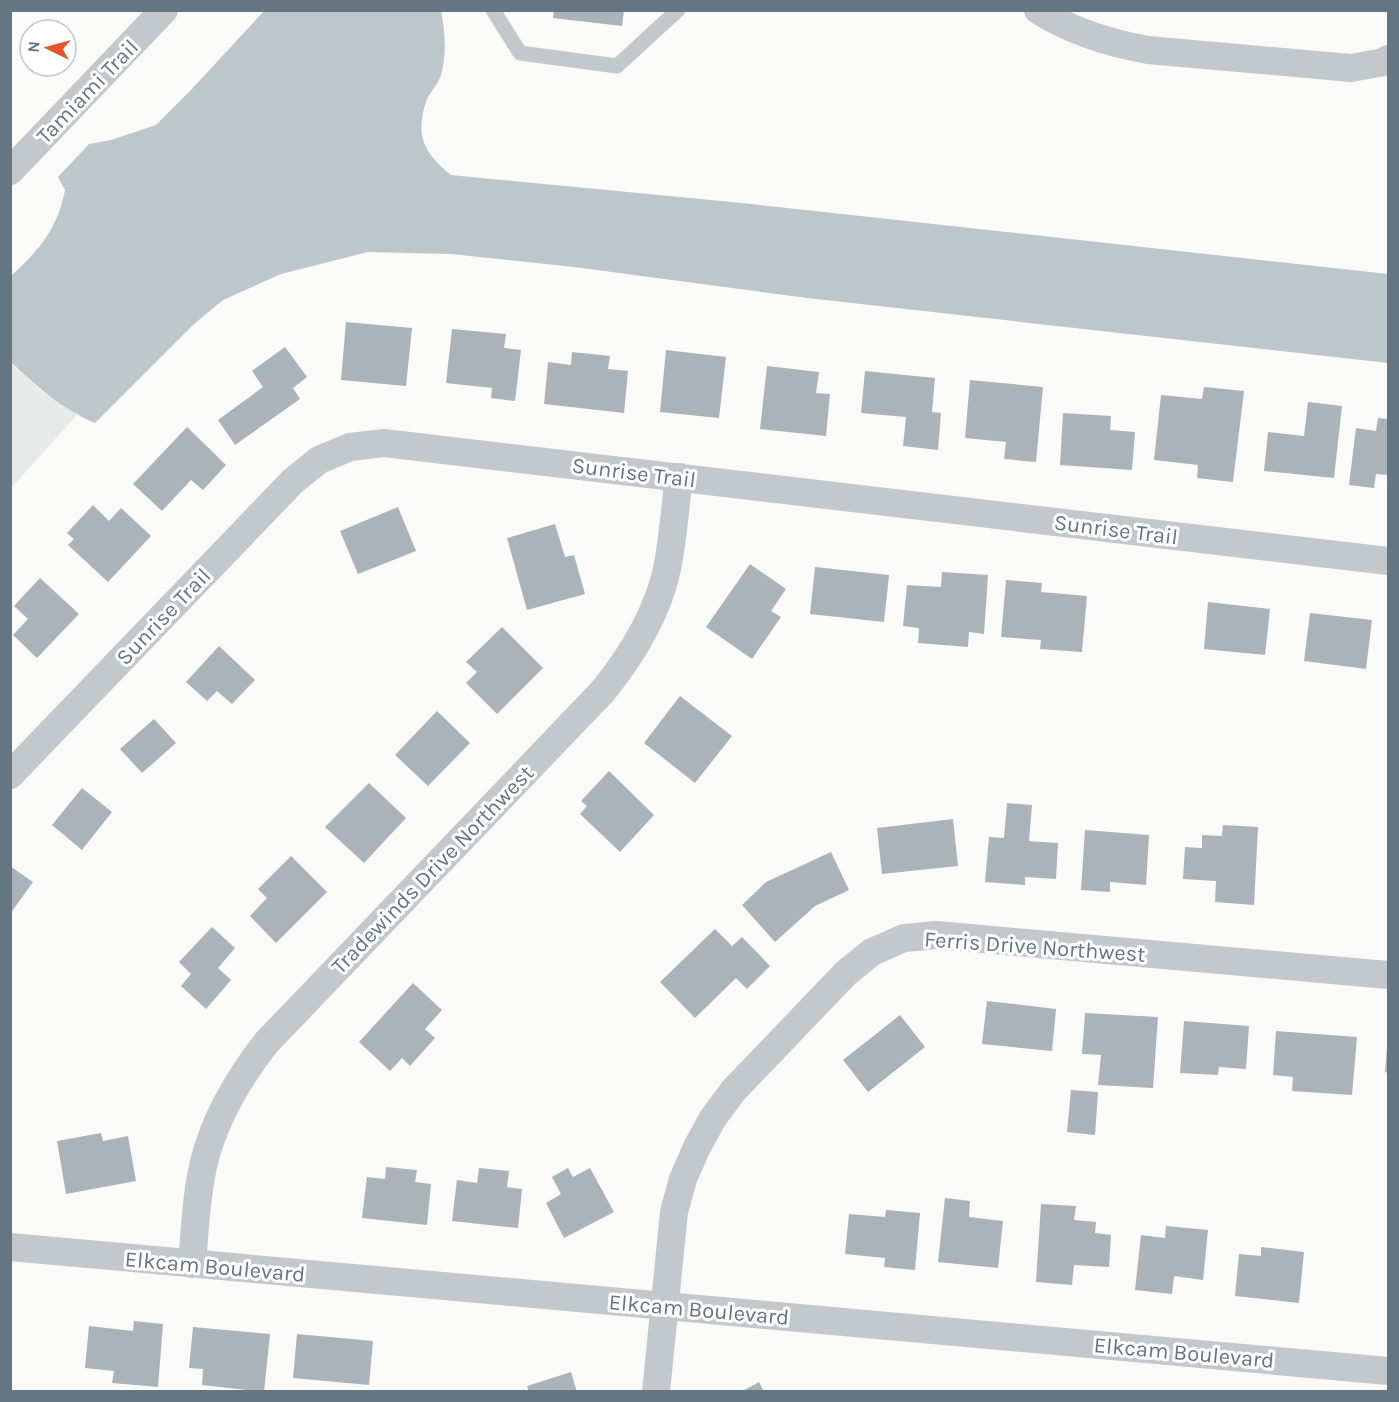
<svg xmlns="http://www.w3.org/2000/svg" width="1399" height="1402" viewBox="0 0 1399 1402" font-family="Karla,sans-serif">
	<rect width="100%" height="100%" fill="#fafaf8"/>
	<path fill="#e8e9e9" d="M10,362l33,30 34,23 -66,73z"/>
	<path fill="#bbc7cb" d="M265,10l176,1c4,19 6,44 0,64 -3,9 -10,16 -14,24 -13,36 -3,54 24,76l291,28 646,71v89l-581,-65 -233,-31 -123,-13 -83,-2 -87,22 -58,26 -29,24 -99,99c-33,-14 -58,-36 -84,-61v-86c29,-27 46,-46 54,-86l-7,-13 31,-33 22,-4 45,-15 33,-33z"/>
	<path fill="#aab3b9" d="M554,10h70l-2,16 -69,-8z
		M346,322l66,6 -6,58 -65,-6z
		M452,329l54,5 -2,14 17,2 -6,51 -24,-3 1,-10 -46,-5z
		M285,347l22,30 -14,11 7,11 -65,46 -17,-25 45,-33 -11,-16z
		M666,350l60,7 -7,61 -59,-6z
		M572,352l38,4 -2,13 20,2 -4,42 -80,-9 4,-42 23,3z
		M767,366l52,6 -3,21 14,1 -4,42 -66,-7z
		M865,371l70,7 -3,34 9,1 -3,37 -35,-4 3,-29 -45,-4z
		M970,380l73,7 -7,75 -32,-3 2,-17 -41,-4z
		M1204,387l40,4 -11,91 -36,-4 1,-13 -44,-5 7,-65 41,4z
		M1308,402l34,4 -8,72 -70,-7 4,-39 36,4z
		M1063,413l48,3 -1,14 25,2 -3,38 -72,-5z
		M1378,418l10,1v56l-12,-1 -2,14 -25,-3 7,-57 20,3z
		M187,427l39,38 -23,25 -12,-10 -29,31 -29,-27z
		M93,505l16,16 12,-13 30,28 -43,46 -40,-37 6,-6 -7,-6z
		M398,507l18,44 -58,23 -18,-43z
		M555,524l10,33 9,-2 11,39 -58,16 -20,-72z
		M750,564l36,25 -15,22 10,6 -29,42 -46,-32z
		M815,567l74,8 -5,47 -74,-8z
		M942,572l46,3 -4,59 -15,-2 -1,15 -50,-4 1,-15 -16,-2 4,-41 34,2z
		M40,578l39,36 -42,44 -24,-23 15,-16 -14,-13z
		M1006,580l36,3 -1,9 46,4 -5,56 -42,-3 1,-9 -40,-3z
		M1208,602l62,7 -5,46 -61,-6z
		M1310,613l62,7 -6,49 -62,-8z
		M502,627l41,41 -46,46 -31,-31 11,-11 -11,-10z
		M219,646l36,34 -23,24 -15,-13 -10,10 -21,-19z
		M680,696l52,40 -37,47 -51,-40z
		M437,711l33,32 -42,43 -33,-31z
		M154,719l22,24 -34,30 -22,-24z
		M609,771l45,44 -34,37 -40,-38 7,-8 -6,-5z
		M369,783l37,35 -42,45 -39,-36z
		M82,788l30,24 -30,38 -30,-25z
		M1007,803l25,2 -3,36 29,2 -2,36 -31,-2v8l-40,-3 4,-45 15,1z
		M953,819l5,47 -76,8 -5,-46z
		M1223,825l35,2 -4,78 -39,-3 1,-21 -33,-2 2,-32 17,1v-13l20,1z
		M1085,830l64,5 -3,50 -36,-3v10l-29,-2z
		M831,852l18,38 -34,16 -40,36 -33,-37 24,-23z
		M291,856l36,36 -51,51 -26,-27 17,-18 -9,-9z
		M10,866l23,16 -23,32z
		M212,927l23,21 -17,20 13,12 -25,29 -25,-23 10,-12 -12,-12z
		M715,929l17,17 10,-9 28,29 -23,23 -11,-11 -41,40 -35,-36z
		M413,983l29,27 -17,19 10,9 -25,28 -8,-8 -12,13 -31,-29z
		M987,1001l69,8 -4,42 -70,-7z
		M1085,1013l73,4 -5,71 -55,-3 3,-30 -19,-1z
		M900,1015l25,32 -57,45 -25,-32z
		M1184,1021l65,5 -3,43 -27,-2 -1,8 -38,-2z
		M1276,1031l81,6 -5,58 -60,-4 1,-14 -20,-2z
		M1387,1048h1v25l-3,-1z
		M1071,1090l27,2 -3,43 -28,-3z
		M101,1133l2,8 25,-5 8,45 -70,13 -9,-53z
		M386,1167l31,3 -2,12 16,2 -4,41 -65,-7 5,-41 18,2z
		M479,1168l30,3 -2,16 15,2 -4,39 -66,-7 5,-41 20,3z
		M568,1168l5,9 17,-9 24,44 -50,26 -18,-35 15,-9 -9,-17z
		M945,1198l25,3 -1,16 34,4 -5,47 -60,-6z
		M1041,1204l35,2 -2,14 22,2 -1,11 16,2 -2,32 -35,-2 -2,20 -36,-3z
		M886,1210l34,3 -5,57 -31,-3 1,-9 -40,-4 4,-40 36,3z
		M1166,1226l42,4 -5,50 -29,-4 -2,18 -37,-4 6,-55 24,3z
		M1261,1247l43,5 -5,51 -64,-7 4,-42 22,2z
		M134,1321l29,3 -5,63 -46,-4 2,-12 -29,-3 4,-42 44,5z
		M193,1327l77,7 -6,58 -62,-7 1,-16 -14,-1z
		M297,1334l76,7 -4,44 -76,-7z
		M571,1372l6,20h-48l-2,-6z
		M759,1382l5,10h-23z"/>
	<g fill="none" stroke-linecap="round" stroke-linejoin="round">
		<path stroke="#c3c8cc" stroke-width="15" d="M493,10l27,43 97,13 61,-56"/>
		<path stroke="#c3c8cc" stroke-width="28" d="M1038,10c34,22 71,33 110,40l203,18 33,-6 4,-3
			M10,171l154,-161
			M10,775l283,-294 26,-21 31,-13 34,-4 1004,118
			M10,1247l1378,124
			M192,1264c3,-34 4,-69 12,-102 11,-45 34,-83 62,-119l337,-352c29,-36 54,-76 64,-122 6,-30 8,-61 12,-92
			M656,1392l18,-180 9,-33 14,-32 16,-29 20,-27 113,-118 26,-21 32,-14 33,-3 451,40"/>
	</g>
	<g text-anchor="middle" stroke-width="6" stroke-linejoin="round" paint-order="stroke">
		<g font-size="22" fill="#657683" stroke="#fff">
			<text transform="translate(87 91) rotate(-46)" y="8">Tamiami Trail</text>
			<text transform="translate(634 472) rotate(7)" y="8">Sunrise Trail</text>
			<text transform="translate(1116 529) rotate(7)" y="8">Sunrise Trail</text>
			<text transform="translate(163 616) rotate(-46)" y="8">Sunrise Trail</text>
			<text transform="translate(432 869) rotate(-46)" y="8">Tradewinds Drive Northwest</text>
			<text transform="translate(1035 946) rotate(4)" y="8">Ferris Drive Northwest</text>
			<text transform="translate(215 1266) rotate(5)" y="8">Elkcam Boulevard</text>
			<text transform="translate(699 1309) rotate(5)" y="8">Elkcam Boulevard</text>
			<text transform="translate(1184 1352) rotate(5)" y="8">Elkcam Boulevard</text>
		</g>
	</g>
	<rect width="1399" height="1402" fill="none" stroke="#657683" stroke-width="24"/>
	<g transform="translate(48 48) rotate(275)"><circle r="28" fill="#ffffff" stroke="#c1c8cd" stroke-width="1.5"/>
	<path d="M0-4.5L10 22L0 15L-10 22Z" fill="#e4572e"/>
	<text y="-9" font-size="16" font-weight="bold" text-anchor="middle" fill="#657683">N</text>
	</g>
</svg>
